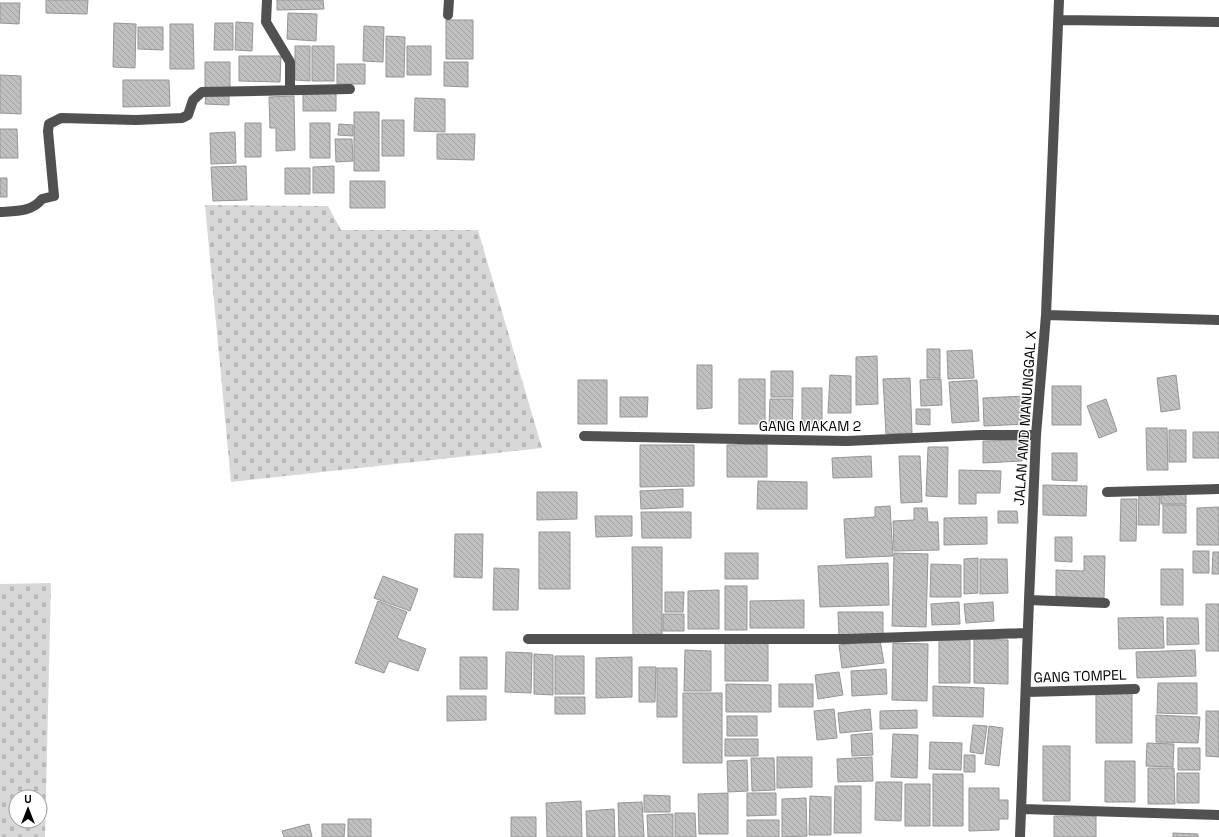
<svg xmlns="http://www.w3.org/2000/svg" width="1219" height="837" viewBox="0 0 1219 837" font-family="'Space Grotesk',sans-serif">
	<defs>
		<pattern id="cemetery-stones" width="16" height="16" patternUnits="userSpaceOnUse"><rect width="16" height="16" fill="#d8d8d8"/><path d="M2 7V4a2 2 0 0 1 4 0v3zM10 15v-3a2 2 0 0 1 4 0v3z" fill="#b8b8b8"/></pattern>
		<pattern id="building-back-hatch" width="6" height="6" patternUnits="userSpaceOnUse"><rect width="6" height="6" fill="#c0c0c0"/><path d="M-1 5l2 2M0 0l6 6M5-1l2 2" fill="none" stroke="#a3a3a3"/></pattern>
	</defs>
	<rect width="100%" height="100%" fill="#fff"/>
	<path fill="url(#cemetery-stones)" fill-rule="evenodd" d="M205,205l123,1 13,24h137l64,218 -311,34z
		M51,583l-6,254h-45v-253zM16,797h24v24h-24z"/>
	<path fill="url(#building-back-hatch)" stroke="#959595" d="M46,0h42l-1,14 -41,-1z
		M277,0h46l1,9 -47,1z
		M0,3h20l-1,21 -19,-1z
		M288,13l29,1 -1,27 -29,-2z
		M446,20h27v39h-27z
		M236,22l17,1 -1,28 -17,-1z
		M114,23l22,1 -1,44 -22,-1z
		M215,23h18v27h-19z
		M170,24h23l1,45h-24z
		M364,26l20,1 -1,35 -20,-1z
		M138,27h25v23l-25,-1z
		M386,36l19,1 -1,40h-18z
		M295,46h15v35l-15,-1z
		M312,46h22v35h-22z
		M407,46h24v29h-24z
		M239,56h42l-1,26 -41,-1z
		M205,62h25v27h-25z
		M444,62h24v25l-24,-1z
		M337,64h28v20h-28z
		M0,75l21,1v38l-21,-1z
		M123,80h46l1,26 -47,1z
		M303,90h33v21h-33z
		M206,94l23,1v10l-24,-1z
		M294,96l1,54 -19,1v-23h-6l-1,-31z
		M415,98l30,1v33l-31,-1z
		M354,112h25v59h-25z
		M382,120h22v36h-22z
		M245,123h16v34h-16z
		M310,123h20v35h-20z
		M339,124l14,1v11l-15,-1z
		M0,129h17l1,29h-18z
		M235,132l1,31 -25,1 -1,-31z
		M437,134h38l-1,26 -37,-1z
		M335,139h17l1,22 -17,1z
		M246,166l1,34 -34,1 -2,-34z
		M334,166v27h-21v-26z
		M285,168h25v26h-25z
		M0,178h7v19h-7z
		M350,181h35v27h-35z
		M927,349h13v29h-13z
		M972,350l2,28 -26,1 -1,-28z
		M877,356l1,48 -22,1v-48z
		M697,365h15v43l-15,1z
		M771,371h22v26h-22z
		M830,375l21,1v37h-23z
		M1176,375l4,34 -19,3 -4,-34z
		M910,378l2,55 -26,1 -3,-55z
		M739,379h26v45h-26z
		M941,379l1,26 -21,1 -1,-26z
		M578,380h29v44h-29z
		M977,380l2,41 -27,2 -3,-41z
		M1052,386h29v39h-29z
		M802,388h20v36h-20z
		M1026,396l1,28 -43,2 -1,-28z
		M620,397h28l-1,20h-27z
		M770,399h23l-1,28 -23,-1z
		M1106,399l11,32 -18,7 -12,-32z
		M916,409h14v16l-14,-1z
		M1146,428h21l1,42h-21z
		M1169,430h17v32h-17z
		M1193,432h26v26h-26z
		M1021,440l1,21 -39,2v-22z
		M767,444v33h-40v-32z
		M640,445h54v41l-54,1z
		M928,447h20l-1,50 -21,-1z
		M1052,453h25v28l-25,-1z
		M871,456l1,21 -39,1 -1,-20z
		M899,456h21l2,46 -21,1z
		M959,470l42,1 -1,22h-24v11h-17z
		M758,481l49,1v27h-50z
		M1043,485l44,1 -1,30 -43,-1z
		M683,489v18l-42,2 -1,-18z
		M537,492h40v27l-40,1z
		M1139,494l21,1 -1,30h-21z
		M1161,494h25v10h-25z
		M1121,499h16l-1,42h-16z
		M1163,505h23v28h-23z
		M890,506l3,50 -47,2 -2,-39 31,-2v-10z
		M1219,507v38h-22v-37z
		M914,508h13l1,14h10l1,28 -45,1 -1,-30 21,-1z
		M998,511h19l1,12h-20z
		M641,512h50v26h-49z
		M595,516h37v20l-36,1z
		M987,517v27l-43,1v-27z
		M539,532h31v57h-31z
		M455,534h28l-1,44 -28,-1z
		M1055,537h17v25l-17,-1z
		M632,547h30v87l-29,1z
		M1193,551h16v22h-16z
		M1213,552h6v22h-7z
		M725,553h33v26h-33z
		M894,553l34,1 -2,73 -34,-1z
		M1084,556h21l-1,42 -48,-1v-27l28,1z
		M978,558v35l-14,1v-35z
		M980,559h27l1,34 -28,1z
		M888,563l1,42 -69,2 -2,-41z
		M931,564l30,1v32h-31z
		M494,568l25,1 -1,41h-25z
		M1161,569h22v36h-22z
		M383,576l35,13 -8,22 -36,-13z
		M725,586h22v44h-22z
		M719,590v39h-31v-38z
		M665,592h19l-1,20h-18z
		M804,600v28h-54v-27z
		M378,601l29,11 -10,26 29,11 -8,22 -29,-10 -5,12 -29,-10z
		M959,602l1,22 -28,1 -1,-21z
		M993,602l1,19 -28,2 -2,-19z
		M1206,604h13v47h-13z
		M838,612h45v24h-44z
		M663,614h21v17h-21z
		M1163,617l1,31 -45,1 -1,-31z
		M1167,618h31l1,26 -32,1z
		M974,639l34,1v44l-34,-1z
		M880,640l4,23 -42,5 -3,-23z
		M939,640h31v43h-31z
		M725,643h43v38h-43z
		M893,643l35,1 -1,57 -35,-1z
		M685,650l26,1v40h-27z
		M1195,650l1,26 -59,2 -1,-26z
		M506,652l26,1 -1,40 -26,-1z
		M534,654l19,1v40l-19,-1z
		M555,656h29v38h-29z
		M460,657h27v32h-27z
		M632,657v40l-36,1v-40z
		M639,667h17l-1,35h-16z
		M657,668h20v49h-20z
		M886,669l1,25 -35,2 -1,-25z
		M839,672l4,23 -25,4 -3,-24z
		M1158,683h39v31l-40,-1z
		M726,684l45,1v27h-45z
		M779,684h34v23h-34z
		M933,686l51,2 -1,29 -50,-1z
		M683,693h39v70h-39z
		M1096,693h36v50h-36z
		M447,696h39v24l-39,1z
		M555,697h30v17h-30z
		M834,709l3,29 -20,2 -3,-29z
		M870,709l2,21 -32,3 -2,-20z
		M917,710v18l-37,1v-18z
		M1206,711h13v46l-13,-1z
		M1156,715l44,2 -2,26 -42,-1z
		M727,716h30v20h-30z
		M973,725l14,1 -4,28 -13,-2z
		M989,726l14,2 -4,38 -14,-2z
		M872,733l1,22 -21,1 -1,-21z
		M893,734l25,1 -1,43 -26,-1z
		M725,739h33v17h-33z
		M930,742l32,1 -1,27 -32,-1z
		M1147,743l27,1 -1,23 -27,-1z
		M1043,746h27v55h-27z
		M1178,748h22v22h-22z
		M964,755h11v17h-11z
		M777,757h35v30l-35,1z
		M872,757l1,24 -35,1 -1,-23z
		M751,758h23l1,32 -23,1z
		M747,760l1,31 -20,1 -1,-31z
		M1105,761h30v41h-30z
		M1148,768h26l1,36h-27z
		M1177,773h22v30h-22z
		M933,774h30v52h-30z
		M876,782h26l-1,39 -26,-1z
		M905,784h25v42h-25z
		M835,786h26v47h-27z
		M969,788h30v12h9v19h-9v11l-30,1z
		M728,793v41h-29l-1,-40z
		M747,793h29v22l-29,1z
		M644,795l26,1v16h-26z
		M810,796l21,1v38h-22z
		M806,798l1,38 -25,1v-38z
		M581,801l1,36h-35l-1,-34z
		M642,802l2,35h-25l-1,-34z
		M614,809l1,28h-28l-1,-26z
		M675,813h20l1,24h-21z
		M673,814v23h-25l-1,-22z
		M1054,816h42v21h-42z
		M511,817h25v20h-25z
		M348,819h23v18h-23z
		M747,820h32v17h-32z
		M309,824l3,13h-28l-2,-6z
		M322,824h23l-1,13h-22z
		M1173,833l25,1v3h-25z"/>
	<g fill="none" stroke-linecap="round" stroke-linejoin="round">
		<path stroke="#515151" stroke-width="10" d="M267,0l-1,22 24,40v27
			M448,15l1,-15
			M1059,20l160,2
			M0,212c15,-1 32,0 42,-13l12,-3 -6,-65 1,-7 12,-6 75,2 46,-2 6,-3 5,-15 9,-8 148,-3
			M1046,315l173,5
			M584,436l263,5 134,-6h55
			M1107,492l112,-3
			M1029,600l76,3
			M528,639h318l181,-6
			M1027,692l108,-3
			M1022,809l197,6
			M1020,837l9,-237 7,-165 10,-120 13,-315"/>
	</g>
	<g text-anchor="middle" stroke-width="3" stroke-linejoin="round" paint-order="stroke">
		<g font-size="14" fill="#000" stroke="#fff">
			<text transform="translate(1025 418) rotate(-86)" y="5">JALAN AMD MANUNGGAL X</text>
			<text x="810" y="431">GANG MAKAM 2</text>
			<text transform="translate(1080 676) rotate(-2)" y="5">GANG TOMPEL</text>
		</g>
	</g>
	<g transform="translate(28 809)"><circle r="19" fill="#ffffff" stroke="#999999"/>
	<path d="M0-3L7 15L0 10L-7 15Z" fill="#000000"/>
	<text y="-6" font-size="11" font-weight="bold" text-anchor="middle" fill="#000000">U</text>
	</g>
</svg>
